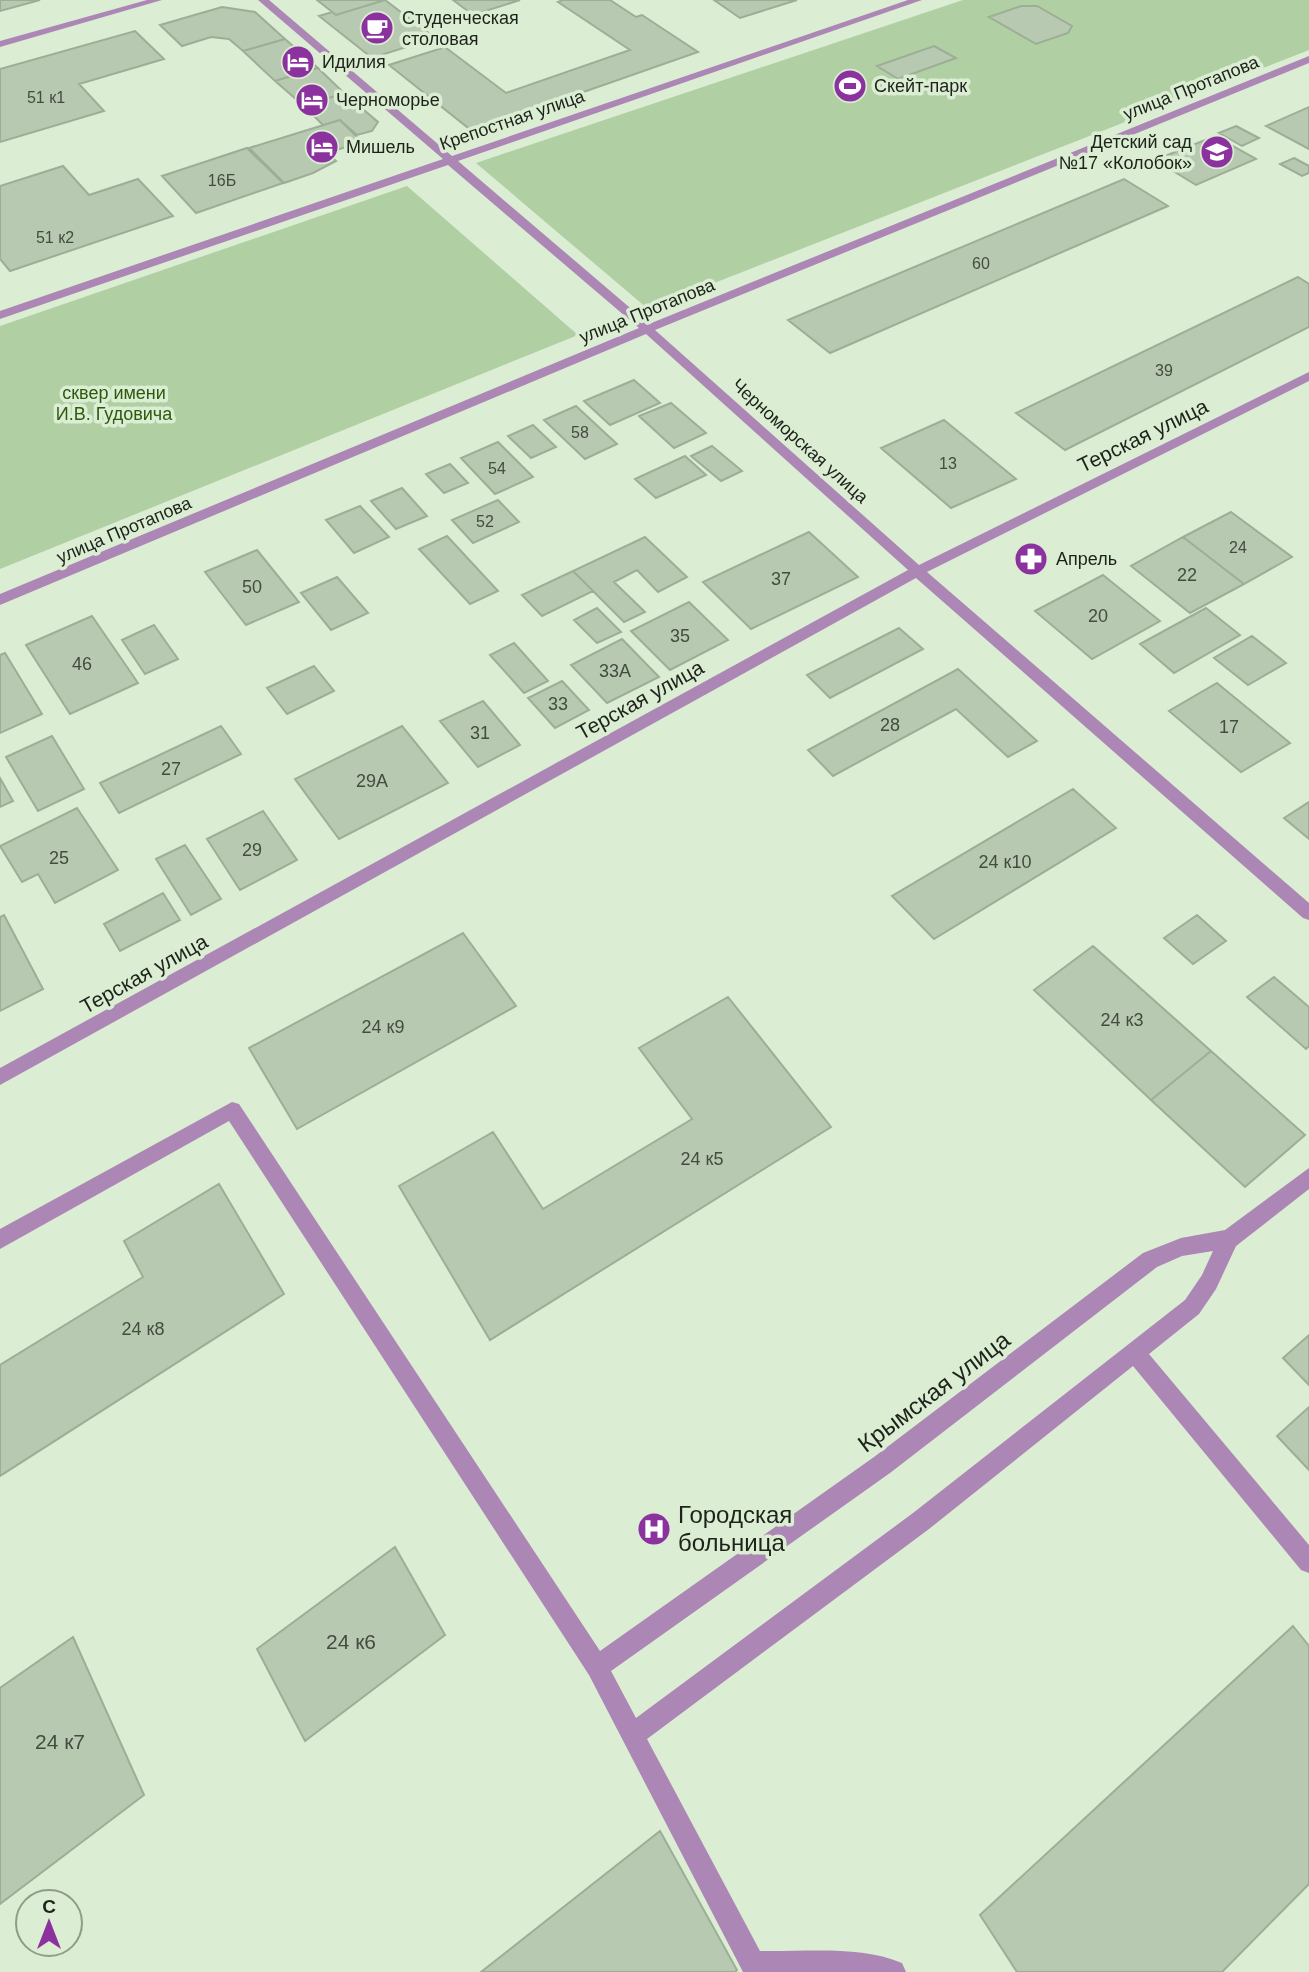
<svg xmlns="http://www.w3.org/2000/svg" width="1309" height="1972" viewBox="0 0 1309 1972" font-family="Arial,sans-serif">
	<rect width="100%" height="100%" fill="#dbedd3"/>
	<path fill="#b0cfa3" d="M963,0h346v50l-661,259 -172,-146z
		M407,186l171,149 -578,234v-243z"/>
	<path fill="#b8c9b1" stroke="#9dae96" stroke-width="2" d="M0,0h40l-40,11z
		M317,0h68l-49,15z
		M385,0l50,38 -63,20 -53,-42 13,-4 4,3z
		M453,0h67l-47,15z
		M563,0h47l26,17 6,-2 56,37 -226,79 -83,-66 56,-18 61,46 124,-43 -72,-48z
		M714,0h83l-57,18z
		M1021,6h16l35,20 -4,7 -32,11 -47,-27z
		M222,7l33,5 30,27 -42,12 -14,-12 -18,-2 -29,9 -22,-21z
		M135,31l29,28 -85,25 25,27 -104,31v-73z
		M285,39l33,29 -43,13 -32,-30z
		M934,46l22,12 -58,21 -21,-13z
		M318,68l26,25 -40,13 -29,-25z
		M344,93l34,29 -6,9 -15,4 -17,-15 -17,5 -19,-19z
		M1309,107v42l-43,-23z
		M340,120l22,22 -35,11 9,8 -23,12 -29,10 -35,-35z
		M1236,126l23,12 -17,8 -23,-13z
		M1215,136l41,23 -60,26 -41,-25z
		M247,148l36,35 -87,30 -34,-37z
		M1294,158l15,8v7l-7,3 -22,-12z
		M63,166l26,29 49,-16 35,37 -163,55 -10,-12v-73z
		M1124,179l44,27 -338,147 -42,-33z
		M1298,277l11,7v43l-244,123 -49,-37z
		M634,380l26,23 -50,22 -26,-24z
		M671,403l35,30 -32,15 -35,-32z
		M576,406l41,38 -32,15 -41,-39z
		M944,420l72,59 -65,29 -70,-60z
		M533,425l23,22 -25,11 -23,-22z
		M498,442l35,35 -38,17 -34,-36z
		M712,446l30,25 -21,10 -30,-25z
		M685,456l21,19 -50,23 -21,-19z
		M450,464l18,19 -24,10 -18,-19z
		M402,488l25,28 -31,13 -25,-28z
		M498,500l21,22 -46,21 -21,-23z
		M360,506l29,31 -35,16 -28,-33z
		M1231,512l61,45 -48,27 -61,-47z
		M809,532l49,45 -107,52 -48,-47z
		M447,536l51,55 -28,13 -51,-55z
		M645,537l42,40 -29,15 -21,-22 -23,12 31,30 -21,10 -51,-51z
		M1183,537l61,47 -54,29 -59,-47z
		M257,550l42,52 -53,23 -41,-53z
		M573,571l20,20 -51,25 -20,-21z
		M1103,575l57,46 -68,38 -57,-48z
		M337,577l31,36 -37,17 -30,-37z
		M689,602l39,38 -58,30 -39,-39z
		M597,608l24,24 -24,11 -23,-23z
		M1206,608l34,27 -66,38 -34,-29z
		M92,616l46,67 -68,31 -44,-69z
		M154,625l24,34 -33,15 -23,-34z
		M899,628l24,21 -93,49 -23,-23z
		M1252,636l34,27 -38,22 -34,-27z
		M622,639l37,38 -52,26 -36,-38z
		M514,643l34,38 -24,12 -34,-38z
		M5,653l37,61 -42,19v-78z
		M314,666l20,25 -47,23 -20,-26z
		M958,669l79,72 -29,16 -52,-48 -123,67 -25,-26z
		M562,681l27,29 -34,18 -27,-30z
		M1217,683l73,60 -49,29 -72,-61z
		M483,701l37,44 -42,22 -38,-46z
		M221,726l20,28 -122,59 -19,-30z
		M402,726l46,57 -109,56 -44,-60z
		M52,736l32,53 -46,22 -32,-54z
		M0,778l13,23 -13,6z
		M1073,789l43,39 -182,111 -42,-43z
		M1309,802v37l-25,-21z
		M77,808l41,62 -63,33 -17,-29 -16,8 -22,-36z
		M263,811l34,49 -57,30 -33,-51z
		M185,845l36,54 -30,16 -35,-56z
		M163,893l17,27 -60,31 -16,-27z
		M4,915l39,74 -43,22v-94z
		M1197,915l29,26 -33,23 -29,-26z
		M463,933l53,73 -219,123 -48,-81z
		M1093,946l118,105 -60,49 -117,-110z
		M1274,977l35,30v39l-3,3 -59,-52z
		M728,997l103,130 -341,213 -91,-154 94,-54 50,77 149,-90 -53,-71z
		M1211,1051l94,84 -60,52 -94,-87z
		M219,1184l65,110 -284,182v-111l143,-88 -19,-36z
		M1309,1335v50l-26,-27z
		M1309,1407v63l-32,-34z
		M395,1547l50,88 -140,106 -48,-92z
		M1293,1626l16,20v238l-87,88h-205l-37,-57z
		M73,1637l71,158 -144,109v-216z
		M660,1831l77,139 -2,2h-254z"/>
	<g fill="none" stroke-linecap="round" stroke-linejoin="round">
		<path fill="#ac87b5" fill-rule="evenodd" d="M147,0h15l-162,47v-6z
			M258,0h11l183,156 456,-156h14l-464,161 191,163 660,-268v7l-654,267 264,235 390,-193v9l-382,191 382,331v17l-6,-2 -387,-340 -916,507v-17l908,-498 -262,-236 -646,271v-11l639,-266 -191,-163 -448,154v-8l443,-152z
			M232,1102l7,2 361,547 274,-194 269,-204 38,-15 44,-8 84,-62v21l-73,57 -20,43 -17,25 -50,40 160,191v28l-8,-3 -168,-204 -204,163 -282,210 113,212c45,1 100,-6 142,12l4,9h-163l-154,-297 -360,-554 -229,128v-20zM1213,1251l-11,24 -17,25 -272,213 -277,205 -25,-47 279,-198 267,-206 25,-11z"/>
	</g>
	<defs>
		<symbol id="cafe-disc" viewBox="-11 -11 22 22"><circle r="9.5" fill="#8b329e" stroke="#dbedd3"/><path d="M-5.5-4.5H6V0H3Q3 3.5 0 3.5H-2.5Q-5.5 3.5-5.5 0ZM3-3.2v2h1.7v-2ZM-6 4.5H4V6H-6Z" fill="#fff"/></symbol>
		<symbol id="hotel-disc" viewBox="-11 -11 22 22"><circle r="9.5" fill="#8b329e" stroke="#dbedd3"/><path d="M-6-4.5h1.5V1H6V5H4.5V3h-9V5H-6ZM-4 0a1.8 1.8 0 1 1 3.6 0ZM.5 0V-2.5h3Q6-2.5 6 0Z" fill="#fff"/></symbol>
		<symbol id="stadium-disc" viewBox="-11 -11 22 22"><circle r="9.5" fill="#8b329e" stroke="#dbedd3"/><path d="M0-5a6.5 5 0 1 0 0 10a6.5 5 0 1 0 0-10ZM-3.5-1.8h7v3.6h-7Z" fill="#fff"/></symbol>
		<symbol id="school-disc" viewBox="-11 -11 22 22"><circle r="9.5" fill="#8b329e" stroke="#dbedd3"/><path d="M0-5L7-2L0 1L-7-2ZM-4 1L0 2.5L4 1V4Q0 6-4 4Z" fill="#fff"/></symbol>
		<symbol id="pharmacy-disc" viewBox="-11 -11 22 22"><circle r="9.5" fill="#8b329e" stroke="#dbedd3"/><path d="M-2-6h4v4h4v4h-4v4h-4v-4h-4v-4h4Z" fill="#fff"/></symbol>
		<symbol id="hospital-disc" viewBox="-11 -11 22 22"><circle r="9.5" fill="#8b329e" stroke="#dbedd3"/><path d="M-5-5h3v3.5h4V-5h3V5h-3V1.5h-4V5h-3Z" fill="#fff"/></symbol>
	</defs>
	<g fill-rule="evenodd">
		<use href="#cafe-disc" x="358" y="9" width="38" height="38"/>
		<use href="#hotel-disc" x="279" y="43" width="38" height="38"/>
		<use href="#stadium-disc" x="831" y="67" width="38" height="38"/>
		<use href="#hotel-disc" x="293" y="81" width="38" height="38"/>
		<use href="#hotel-disc" x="303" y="128" width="38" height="38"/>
		<use href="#school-disc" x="1198" y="133" width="38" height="38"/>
		<use href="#pharmacy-disc" x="1012" y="540" width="38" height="38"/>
		<use href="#hospital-disc" x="635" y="1510" width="38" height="38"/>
	</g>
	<g text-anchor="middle" stroke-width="7" stroke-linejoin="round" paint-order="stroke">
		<g font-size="16" fill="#444c40">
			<text x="46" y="103">51 к1</text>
			<text x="222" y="186">16Б</text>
			<text x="55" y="243">51 к2</text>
			<text x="981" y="269">60</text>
			<text x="1164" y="376">39</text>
			<text x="580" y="438">58</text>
			<text x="948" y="469">13</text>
			<text x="497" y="474">54</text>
			<text x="485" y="527">52</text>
			<text x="1238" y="553">24</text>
		</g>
		<g font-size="18" fill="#1d231a" stroke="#dbedd3" text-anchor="start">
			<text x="402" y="24">Студенческая<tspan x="402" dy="21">столовая</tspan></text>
			<text x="322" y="68">Идилия</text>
			<text x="874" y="92">Скейт-парк</text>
			<text x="336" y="106">Черноморье</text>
			<text x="1192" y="148" text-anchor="end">Детский сад<tspan x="1192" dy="21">№17 «Колобок»</tspan></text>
			<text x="346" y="153">Мишель</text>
			<text x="1056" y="565">Апрель</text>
		</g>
		<g font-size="18" fill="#1d231a" stroke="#dbedd3">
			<text transform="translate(1191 88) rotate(-22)" y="6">улица Протапова</text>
			<text transform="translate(512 120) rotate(-19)" y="6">Крепостная улица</text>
			<text transform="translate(647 311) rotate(-22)" y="6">улица Протапова</text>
			<text transform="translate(800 441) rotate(42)" y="6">Черноморская улица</text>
			<text transform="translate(124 530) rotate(-23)" y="6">улица Протапова</text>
		</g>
		<g font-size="18" fill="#2c5a0f" stroke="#dbedd3">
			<text x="114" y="399">сквер имени<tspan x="114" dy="21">И.В. Гудовича</tspan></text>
		</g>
		<g font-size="18" fill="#444c40">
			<text x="1187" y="581">22</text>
			<text x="781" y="585">37</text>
			<text x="252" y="593">50</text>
			<text x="1098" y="622">20</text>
			<text x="680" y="642">35</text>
			<text x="82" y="670">46</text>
			<text x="615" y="677">33А</text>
			<text x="558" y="710">33</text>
			<text x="890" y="731">28</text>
			<text x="1229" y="733">17</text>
			<text x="480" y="739">31</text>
			<text x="171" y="775">27</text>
			<text x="372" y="787">29А</text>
			<text x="252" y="856">29</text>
			<text x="59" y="864">25</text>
			<text x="1005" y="868">24 к10</text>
			<text x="1122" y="1026">24 к3</text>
			<text x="383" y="1033">24 к9</text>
			<text x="702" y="1165">24 к5</text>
			<text x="143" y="1335">24 к8</text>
		</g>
		<g font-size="21" fill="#1d231a" stroke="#dbedd3">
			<text transform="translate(1143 436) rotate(-26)" y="7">Терская улица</text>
			<text transform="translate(640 700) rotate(-29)" y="7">Терская улица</text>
			<text transform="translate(144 974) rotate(-29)" y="7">Терская улица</text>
		</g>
		<g font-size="21" fill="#444c40">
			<text x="351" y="1649">24 к6</text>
			<text x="60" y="1749">24 к7</text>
		</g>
		<g font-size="24" fill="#1d231a" stroke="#dbedd3">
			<text transform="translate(934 1392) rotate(-37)" y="8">Крымская улица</text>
		</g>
		<g font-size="24" fill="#1d231a" stroke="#dbedd3" text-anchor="start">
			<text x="678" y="1523">Городская<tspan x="678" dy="28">больница</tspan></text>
		</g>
	</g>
	<g transform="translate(49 1923)"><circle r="33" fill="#dbedd3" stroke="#8f9c89" stroke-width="2"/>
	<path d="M0-5L12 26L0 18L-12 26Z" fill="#8b329e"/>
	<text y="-10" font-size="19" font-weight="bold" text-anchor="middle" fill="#1d231a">С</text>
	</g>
</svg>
